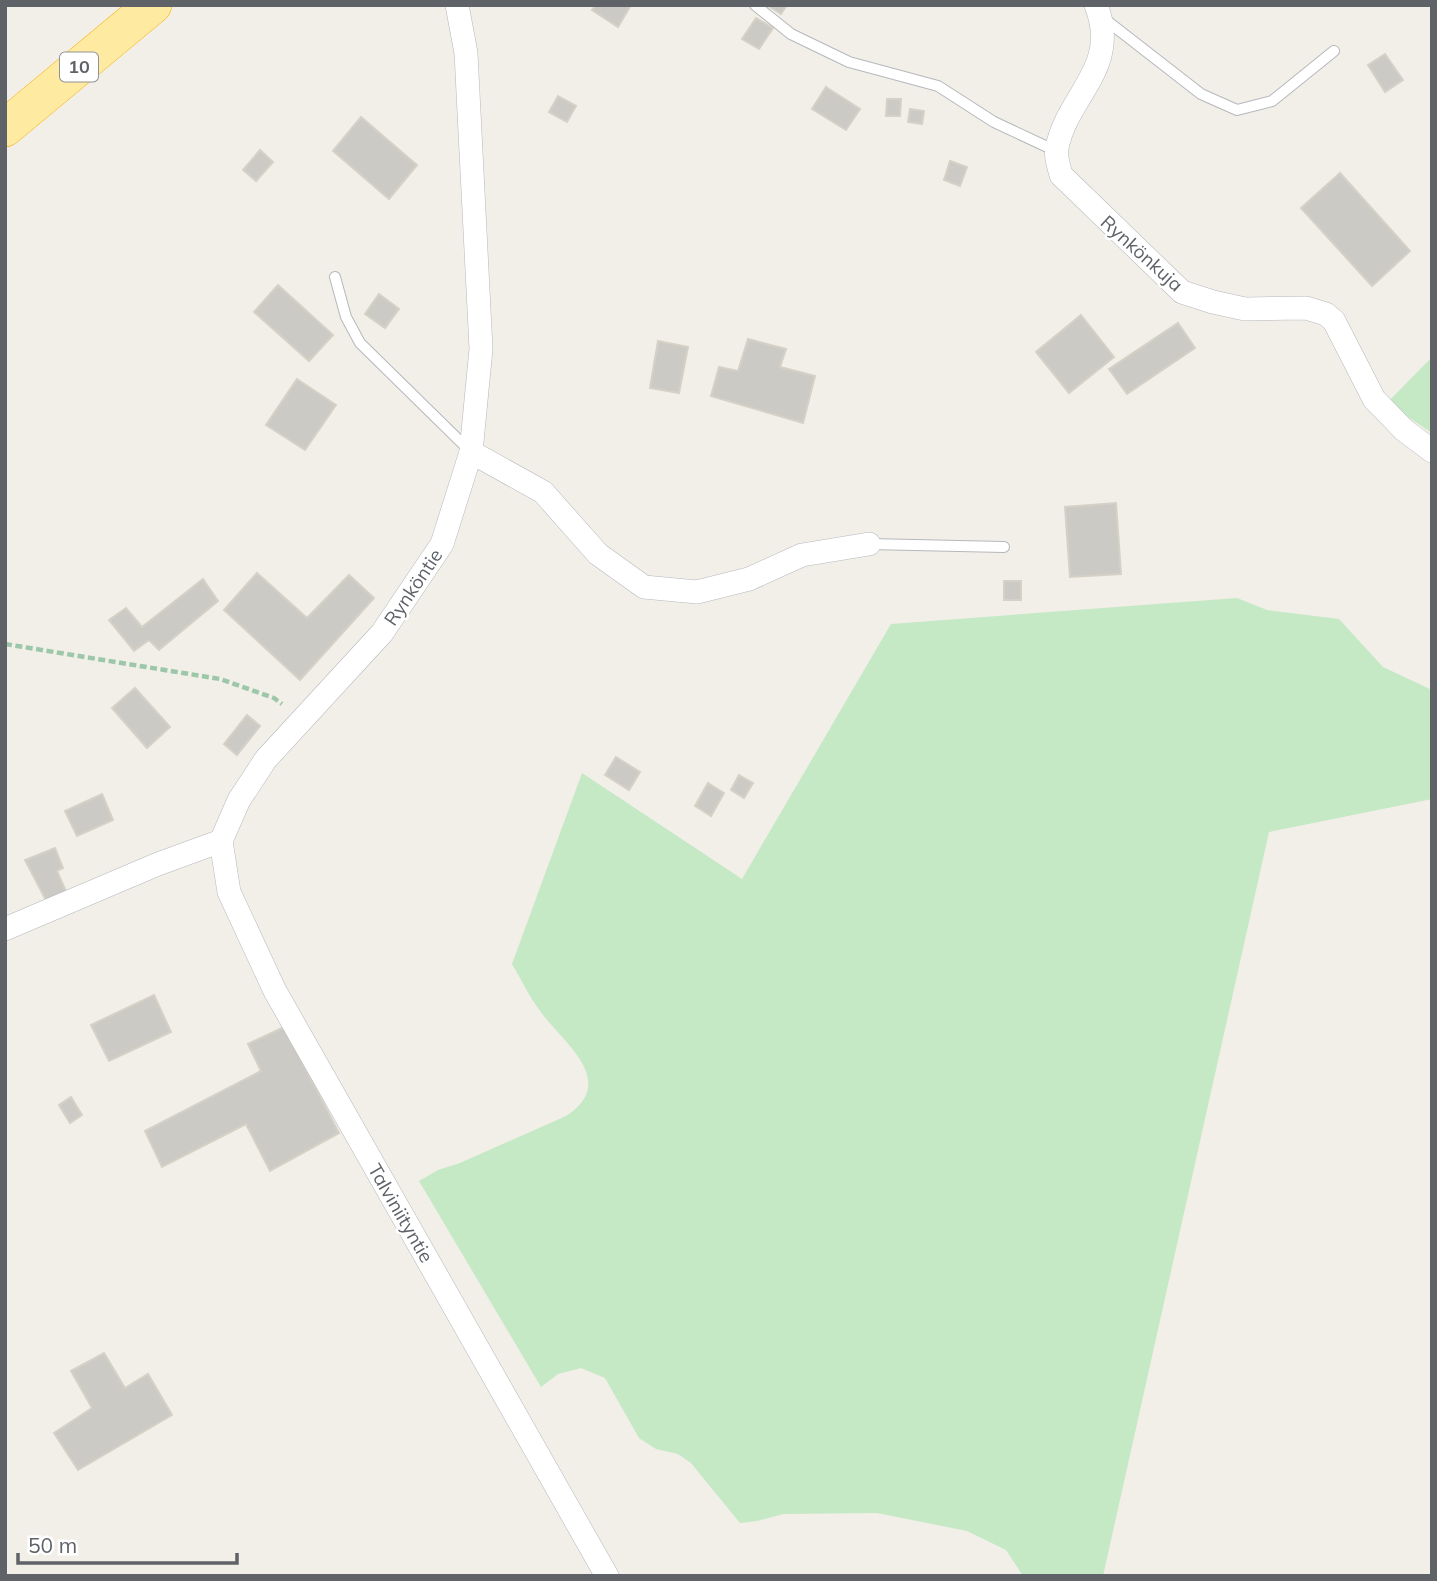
<svg xmlns="http://www.w3.org/2000/svg" width="1437" height="1581" viewBox="0 0 1437 1581" font-family="Mulish,sans-serif">
	<rect width="100%" height="100%" fill="#f1efe8"/>
	<path fill="#c5e8c5" d="M1432,357v76l-45,-30z
		M1237,598l30,12 72,9 44,48 49,23v109l-163,33 -166,744h-80l-17,-26 -39,-19 -90,-18 -94,1 -26,7 -17,2 -49,-60 -13,-9 -22,-5 -17,-11 -34,-60 -24,-10 -23,6 -17,13 -122,-206 19,-11 22,-7 106,-47c54,-35 -4,-74 -26,-105 -11,-15 -19,-32 -28,-47l70,-191 160,106 149,-255z"/>
	<path fill="#cccac5" stroke="#d6d1c6" stroke-width="2" d="M596,5h35l-13,22 -26,-17z
		M767,5h20l-6,9z
		M756,18l17,10 -14,21 -17,-10z
		M1385,54l18,26 -18,12 -17,-27z
		M826,87l34,22 -14,21 -34,-21z
		M558,96l18,10 -9,16 -18,-10z
		M887,99h14l-1,17h-14z
		M910,109l14,2 -2,13 -14,-2z
		M361,117l56,48 -28,34 -56,-48z
		M260,150l13,12 -17,19 -13,-11z
		M950,161l17,6 -7,19 -16,-6z
		M1340,173l70,78 -38,35 -71,-78z
		M278,285l55,50 -24,26 -55,-49z
		M379,294l20,15 -14,19 -20,-14z
		M1081,315l33,42 -45,36 -33,-41z
		M1178,323l17,25 -68,46 -18,-25z
		M748,339l38,10 -6,18 35,9 -12,47 -92,-27 8,-29 19,4z
		M658,341l30,6 -9,46 -29,-5z
		M297,379l39,26 -31,45 -39,-25z
		M1116,503l5,71 -51,3 -5,-70z
		M257,573l50,45 42,-43 25,23 -74,82 -76,-70z
		M203,579l15,22 -59,49 -10,-10 -15,11 -25,-31 17,-12 16,19z
		M1004,581h17v19h-17z
		M135,688l35,39 -23,21 -35,-40z
		M247,715l13,11 -23,29 -13,-11z
		M616,757l24,15 -11,18 -24,-15z
		M739,775l14,8 -9,15 -13,-8z
		M708,783l16,10 -13,23 -16,-10z
		M102,794l11,26 -36,16 -12,-25z
		M55,848l8,20 -6,3 11,25 -20,8 -23,-44z
		M154,995l17,37 -62,29 -18,-36z
		M284,1027l55,106 -69,38 -24,-47 -84,43 -17,-36 116,-60 -13,-27z
		M71,1097l11,18 -12,8 -11,-18z
		M104,1353l21,35 23,-14 24,41 -94,55 -24,-37 38,-25 -21,-37z"/>
	<g fill="none" stroke-linecap="round" stroke-linejoin="round">
		<defs>
			<path id="service" d="M755,5l36,29 58,28 89,24 56,36 62,29
				M1102,17l99,77 36,16 35,-9 62,-50
				M335,277l11,40 14,26 109,107
				M869,544l135,3"/>
			<path id="minor" d="M1096,5c25,63 -29,90 -39,143 -2,8 2,19 4,27l121,117 31,10 32,7 61,-1 20,6 8,7 40,78 30,31 28,21
				M471,452l72,40 55,62 46,33 53,5 52,-13 53,-24 67,-11
				M221,841l8,51 46,99 332,585
				M5,929l153,-65 63,-23 18,-41 27,-41 116,-126 60,-89 29,-92 10,-103 -15,-296 -9,-48"/>
			<path id="trunk" d="M5,128l148,-123"/>
		</defs>
		<use href="#service" stroke="#b5b8bc" stroke-width="12"/>
		<use href="#minor" stroke="#b5b8bc" stroke-width="24"/>
		<use href="#trunk" stroke="#f9ab00" stroke-width="38"/>
		<path stroke="#9cc7a9" stroke-width="4.5" stroke-dasharray="7 3.5" stroke-linecap="butt" d="M5,644l215,35 54,19 8,6"/>
		<use href="#service" stroke="#fff" stroke-width="10"/>
		<use href="#minor" stroke="#fff" stroke-width="23"/>
		<use href="#trunk" stroke="#feeaa1" stroke-width="37"/>
	</g>
	<g text-anchor="middle" stroke-width="5" stroke-linejoin="round" paint-order="stroke">
		<rect fill="#fff" stroke="#8f9295" stroke-width="2" x="60" y="52.5" width="38" height="29" rx="5"/>
		<g font-size="18" font-weight="bold" fill="#5f6368">
			<text x="79" y="73">10</text>
		</g>
		<g font-size="19" fill="#5f6368" stroke="#fff">
			<text transform="translate(1142 253) rotate(42)" y="7">Rynkönkuja</text>
			<text transform="translate(413 587) rotate(-56)" y="7">Rynköntie</text>
			<text transform="translate(401 1213) rotate(60)" y="7">Talviniityntie</text>
		</g>
	</g>
	<rect width="1437" height="1581" fill="none" stroke="#5f6368" stroke-width="14"/>
	<path d="M18 1553v10h219v-10" fill="none" stroke="#5f6368" stroke-width="3.5"/>
	<text x="28" y="1553" font-size="21" fill="#5f6368" stroke="#ffffff" stroke-width="5" paint-order="stroke">50 m</text>
</svg>
